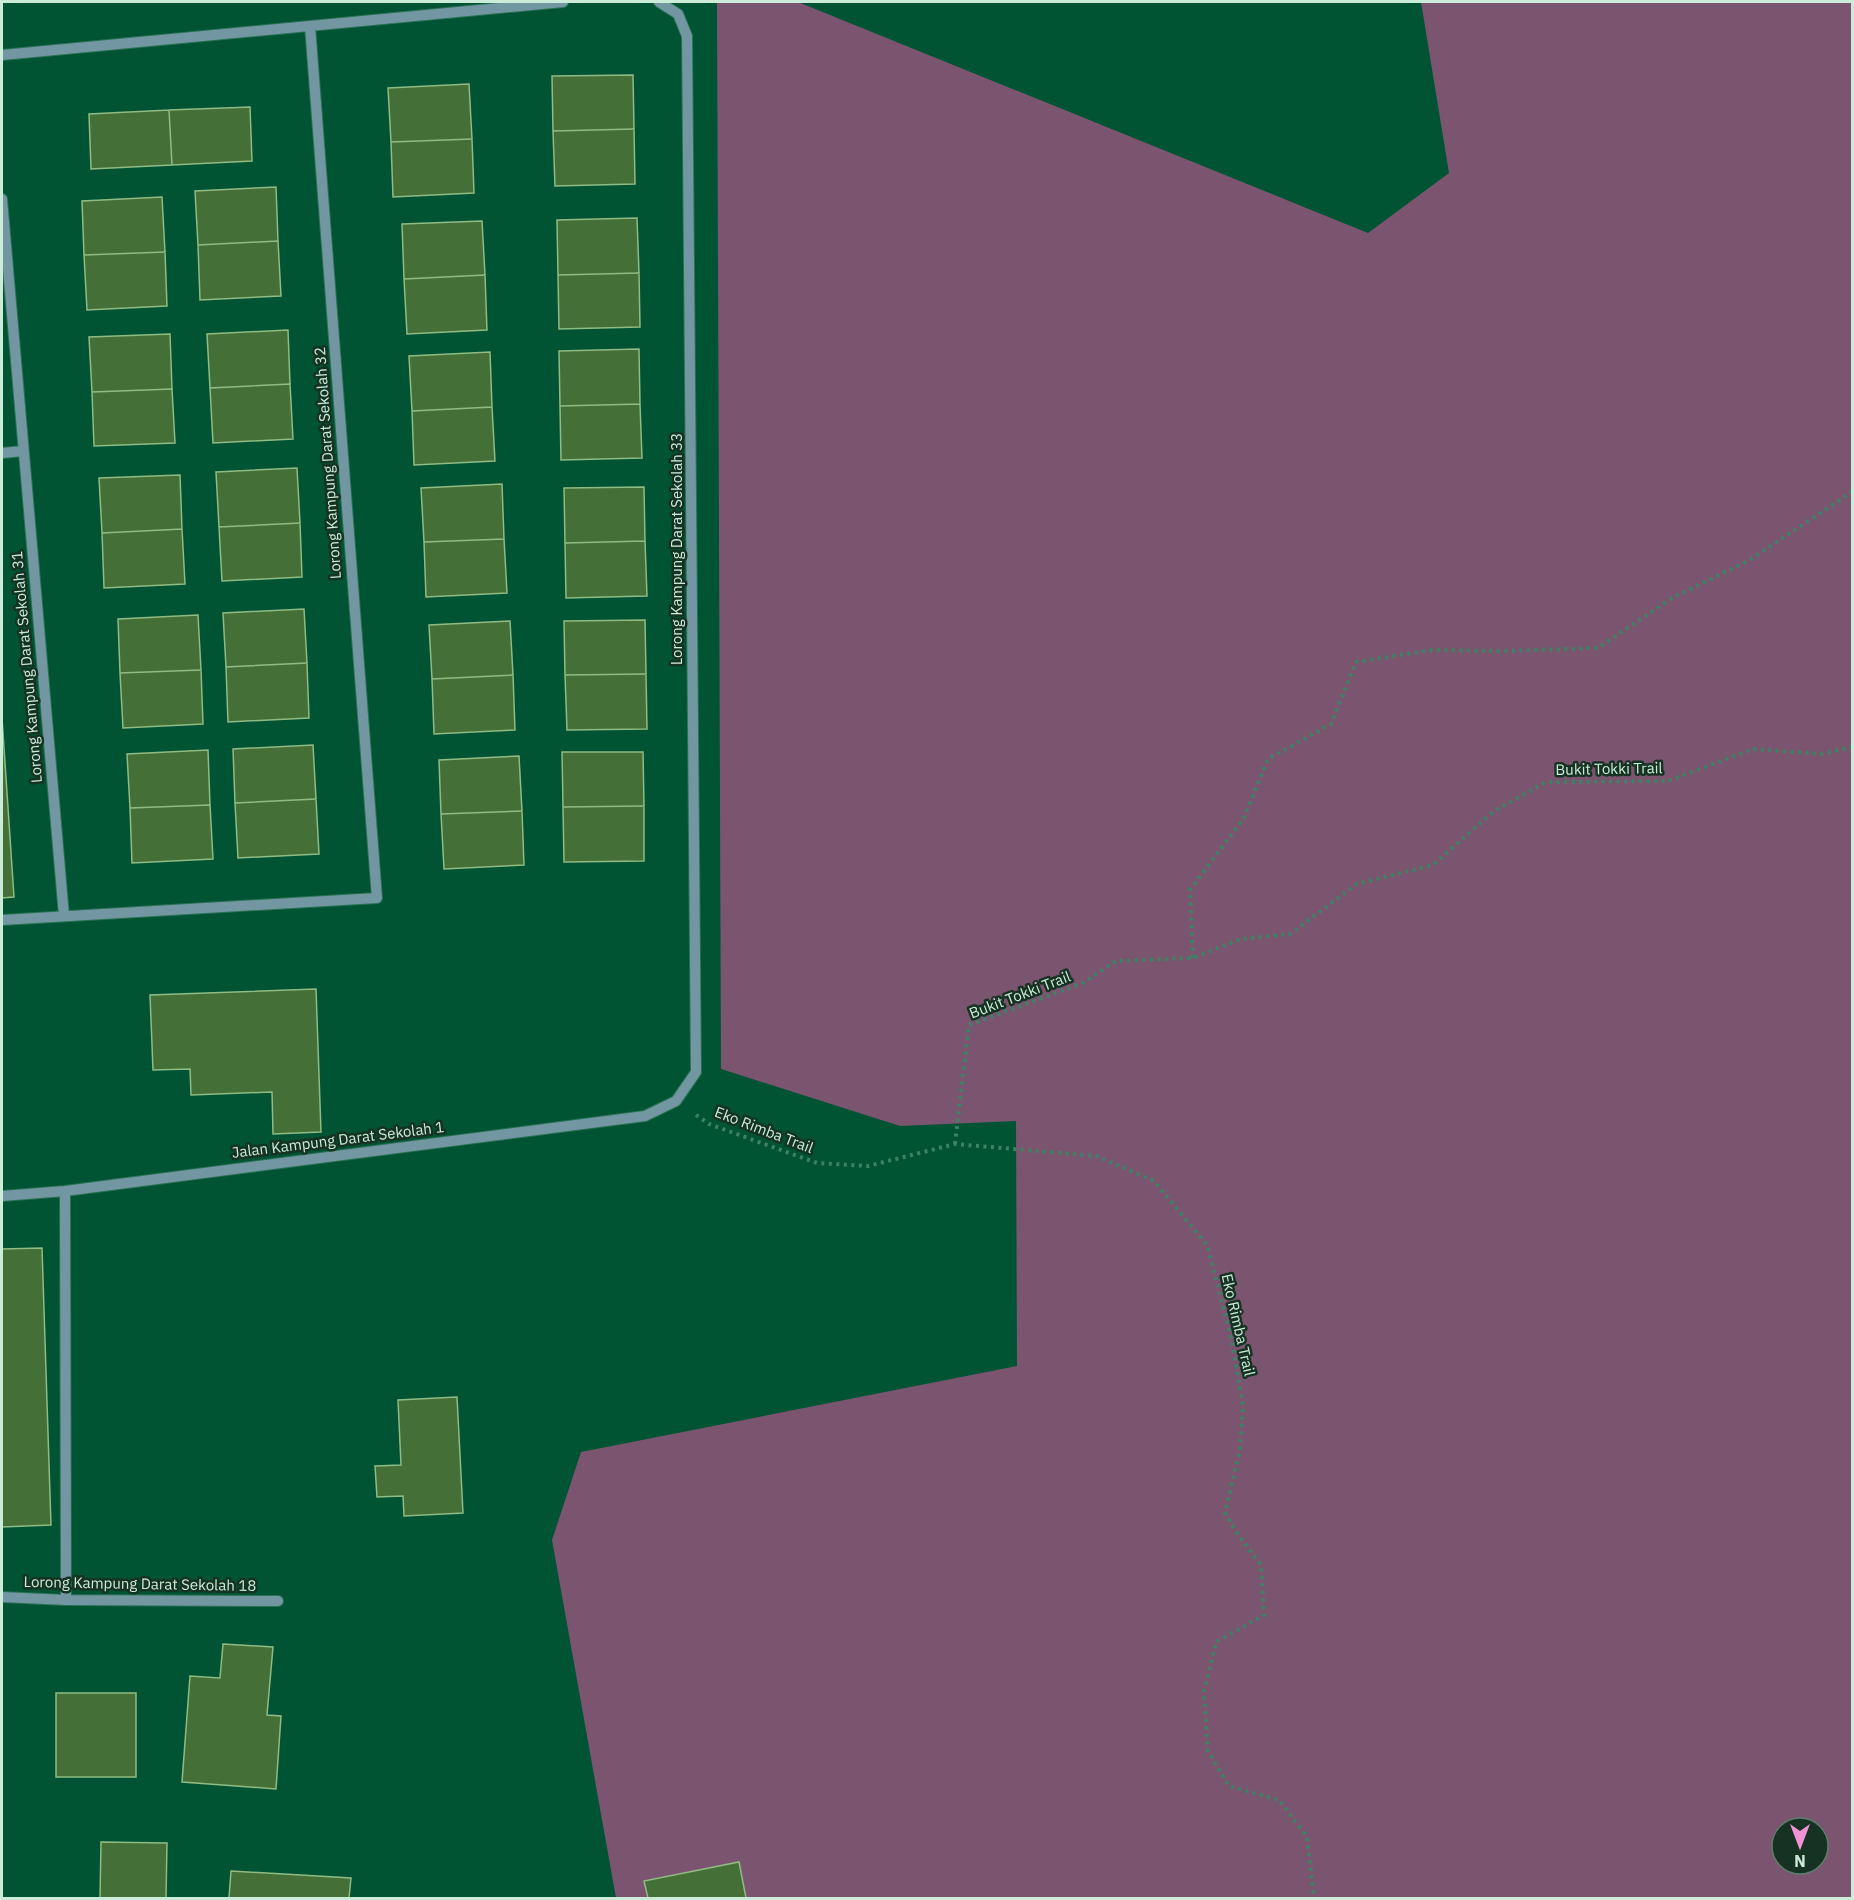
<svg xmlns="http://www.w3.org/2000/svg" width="1854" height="1900" viewBox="0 0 1854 1900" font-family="'IBM Plex Sans',sans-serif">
	<rect width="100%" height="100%" fill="#005333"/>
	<path fill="#7b556f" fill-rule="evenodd" d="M717,2h81l570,231 81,-60 -28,-171h431v1896h-1236l-64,-358 29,-88 436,-86 -1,-245 -116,5 -179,-57zM1782,1828h36v36h-36z"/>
	<path fill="#447037" stroke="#90bb84" stroke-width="1.5" d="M633,75l1,54 -81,2 -1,-55z
		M469,84l3,55 -81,3 -3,-54z
		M250,107l2,54 -80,4 -3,-55z
		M169,110l3,55 -81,4 -2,-55z
		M634,129l1,55 -80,2 -2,-55z
		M472,139l2,54 -81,4 -2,-55z
		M276,187l2,54 -80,4 -3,-54z
		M162,197l3,55 -81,3 -2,-54z
		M637,218l2,55 -81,2 -1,-55z
		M482,221l3,54 -81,4 -2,-55z
		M278,241l3,55 -81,4 -2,-55z
		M165,252l2,54 -80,4 -3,-55z
		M639,273l1,54 -81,2 -1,-54z
		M485,275l2,55 -80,4 -3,-55z
		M288,330l2,54 -80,4 -3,-54z
		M170,334l2,55 -80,3 -3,-55z
		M639,349l1,55 -80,2 -1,-55z
		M490,352l2,55 -80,4 -3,-55z
		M290,384l3,55 -80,4 -3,-55z
		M172,389l3,54 -81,3 -2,-54z
		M640,404l2,54 -81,2 -1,-54z
		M492,407l3,54 -81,4 -2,-54z
		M297,468l3,55 -81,4 -3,-55z
		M180,475l2,54 -80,4 -3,-55z
		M502,484l2,55 -80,3 -3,-54z
		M644,487l1,54 -80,2 -1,-55z
		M300,523l2,54 -80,4 -3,-54z
		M182,529l3,55 -81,4 -2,-55z
		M504,539l3,54 -81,4 -2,-55z
		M645,541l2,55 -81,2 -1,-55z
		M304,609l3,54 -81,4 -3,-54z
		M198,615l3,55 -81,3 -2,-54z
		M645,620l1,54 -81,1 -1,-54z
		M510,621l3,54 -81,4 -3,-54z
		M307,663l2,55 -81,4 -2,-55z
		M201,670l2,54 -80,4 -3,-55z
		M646,674l1,55 -80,1 -2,-55z
		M513,675l2,55 -81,4 -2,-55z
		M2,718l12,179 -12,1z
		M313,745l3,54 -81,4 -2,-54z
		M208,750l2,55 -80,3 -3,-54z
		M562,752h81l1,54 -81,1z
		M519,756l3,55 -81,3 -2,-54z
		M316,799l3,55 -81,4 -3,-55z
		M210,805l3,54 -81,4 -2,-55z
		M644,806v55l-80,1 -1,-55z
		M522,811l2,54 -80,4 -3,-55z
		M316,989l5,143 -48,2 -1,-42 -81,3 -1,-26 -37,1 -3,-75z
		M42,1248l9,277 -49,2v-278z
		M457,1397l6,116 -59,3 -1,-20 -26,1 -2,-31 26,-1 -3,-65z
		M223,1644l50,3 -6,68 14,1 -5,73 -94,-7 8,-106 30,2z
		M56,1693h80v84h-80z
		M101,1842l66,1 -1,55h-66z
		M739,1862l7,36h-98l-4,-17z
		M231,1871l120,7 -2,20h-120z"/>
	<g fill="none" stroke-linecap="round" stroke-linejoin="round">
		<defs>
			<path id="minor" d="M2,55l561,-53
				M2,199l62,717
				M2,453l21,-2
				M2,920l375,-22 -67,-872
				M65,1191l1,409
				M2,1196l63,-5 580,-75 31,-15 20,-29 -9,-1036 -9,-22 -19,-12
				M2,1597l64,3 212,1"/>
		</defs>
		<use href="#minor" stroke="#297254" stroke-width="12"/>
		<path stroke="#3e8266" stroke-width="4" stroke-dasharray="3 4.5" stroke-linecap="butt" d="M1193,958l-3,-68 54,-72 24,-59 63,-35 25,-62 76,-12 73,1 93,-3 74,-50 76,-37 104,-69
			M696,1115l13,9 108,39 51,3 87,-22 141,12 58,25 53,64 25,96 11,65 -3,43 -15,64 14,23 22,29 3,50 -48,27 -12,50 4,59 21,35 50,14 28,37 7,61
			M955,1144l14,-119 114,-42 33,-22 77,-3 48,-19 49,-5 67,-50 76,-19 61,-54 52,-29 122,-1 85,-32 69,5 30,-7"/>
		<use href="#minor" stroke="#7297a3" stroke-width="10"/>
	</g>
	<g text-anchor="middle" stroke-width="5" stroke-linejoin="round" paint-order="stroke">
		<g font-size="15" fill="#cbecd8" stroke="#163223">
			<text transform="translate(328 463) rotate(-94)" y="5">Lorong Kampung Darat Sekolah 32</text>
			<text transform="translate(677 549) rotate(-90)" y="5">Lorong Kampung Darat Sekolah 33</text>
			<text transform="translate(27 667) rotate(-95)" y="5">Lorong Kampung Darat Sekolah 31</text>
			<text transform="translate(1609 769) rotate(-1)" y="5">Bukit Tokki Trail</text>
			<text transform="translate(1020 995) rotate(-21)" y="5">Bukit Tokki Trail</text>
			<text transform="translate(764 1130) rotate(21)" y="5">Eko Rimba Trail</text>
			<text transform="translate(338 1140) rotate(-7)" y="5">Jalan Kampung Darat Sekolah 1</text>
			<text transform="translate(1238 1325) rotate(77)" y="5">Eko Rimba Trail</text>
			<text transform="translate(140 1584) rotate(1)" y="5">Lorong Kampung Darat Sekolah 18</text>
		</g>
	</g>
	<rect width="1854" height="1900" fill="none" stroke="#cbecd8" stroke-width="6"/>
	<g transform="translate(1800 1846) rotate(180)"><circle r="28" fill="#163223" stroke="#5e7c6b" stroke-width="1.5"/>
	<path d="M0-4.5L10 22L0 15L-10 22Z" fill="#f391d6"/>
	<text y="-9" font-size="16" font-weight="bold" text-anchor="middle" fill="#cbecd8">N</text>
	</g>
</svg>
